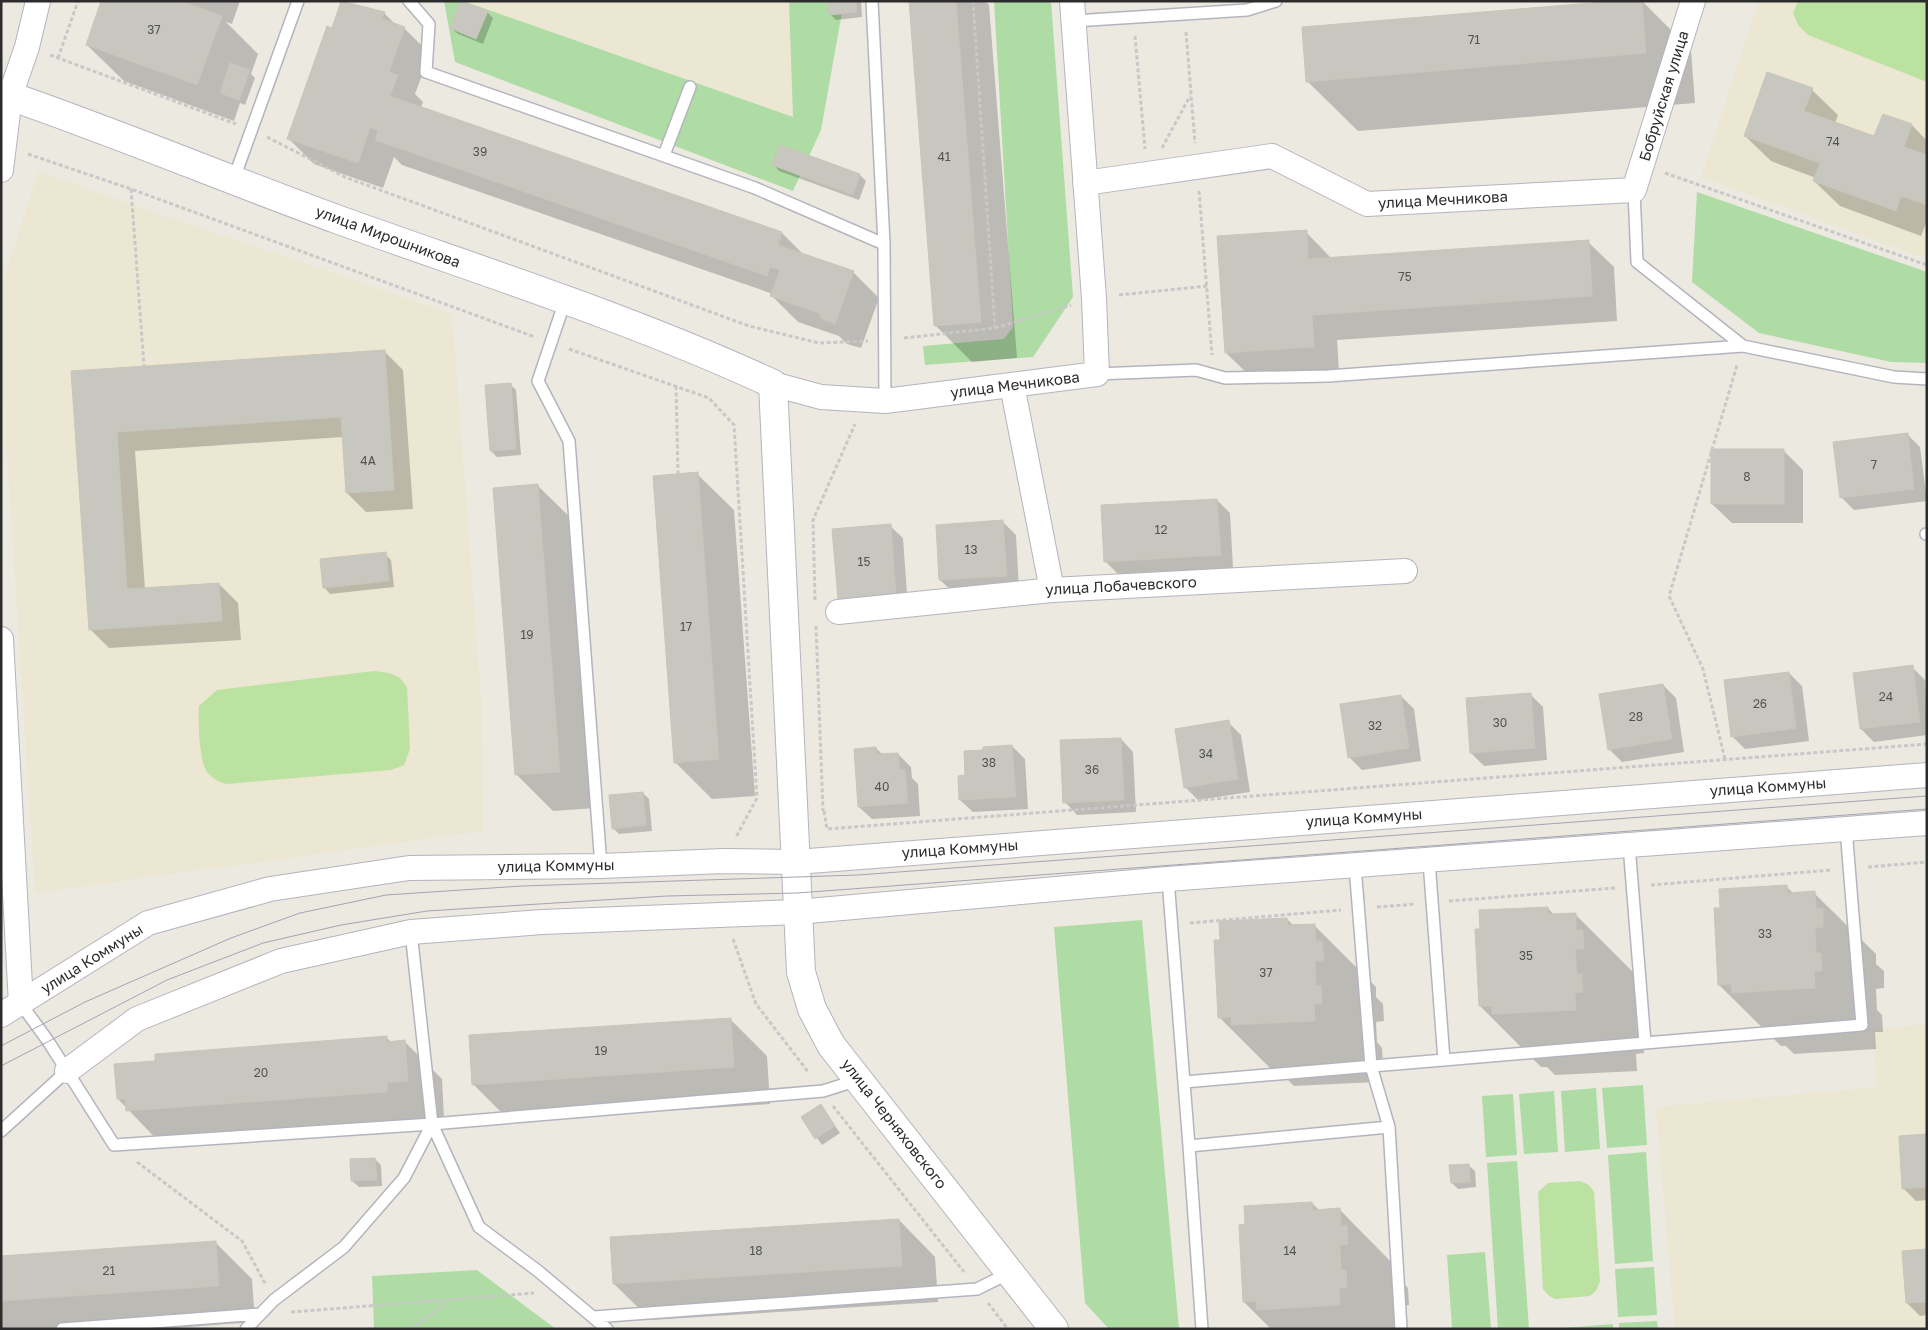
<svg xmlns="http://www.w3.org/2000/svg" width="1928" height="1330" viewBox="0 0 1928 1330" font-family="'Golos Text',sans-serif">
	<rect width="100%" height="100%" fill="#ece9e1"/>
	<path fill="#ebe7d2" d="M463,1h326l4,116z
		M1759,1h168v258l-226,-82z
		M38,172l414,142 29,384 2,133 -448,62 -34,-534v-70z
		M1927,1024v305h-252l-19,-222 221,-20 -4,-57z"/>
	<path fill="#aedca4" d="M444,1h19l330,116 -4,-116h55l-23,129 -28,61 -338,-129z
		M994,1h57l22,296 -40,60 -108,8 -2,-19 81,-7 9,-12z
		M1697,192l230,80v91l-36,-1 -132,-29 -67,-51z
		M1142,920l37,409h-70l-24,-26 -31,-376z
		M1643,1085l4,60 -40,3 -5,-60z
		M1596,1088l4,61 -35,3 -4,-61z
		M1554,1091l4,61 -34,2 -5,-60z
		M1513,1094l4,61 -31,2 -4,-61z
		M1646,1152l7,109 -38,3 -7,-109z
		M1517,1161l12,168h-31l-11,-166z
		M1485,1252l6,77h-39l-5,-74z
		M1654,1267l3,48 -39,2 -3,-48z
		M477,1270l79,59h-182l-2,-53z
		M1657,1321l1,8h-39v-6z
		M1613,1324v5h-61z"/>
	<path fill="#bce2a1" d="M1798,1h129v81l-119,-47 -10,-10 -5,-12z
		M374,671l15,2 10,4 8,10 3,62 -6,16 -13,5 -165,14c-7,-2 -14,-6 -19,-12 -8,-11 -9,-53 -8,-66l18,-16z
		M1580,1181l9,4 5,7 6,89 -4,10 -6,5 -35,3 -7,-4 -5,-6 -5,-97 10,-9z"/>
	<path fill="#0003" d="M103,1h137l-8,23 -6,-2 32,32 -7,20 4,4 -10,27 -5,-2 -6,18 -110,-40 -37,-36z
		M342,1l42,12 12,12 8,3 26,26 -15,40 8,8 -2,6 361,125 22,22 49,17 26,26 -18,50 -14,-4 -8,-8 -41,-14 -26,-26 1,-2 -371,-129 -8,-8 -11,31 -69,-24 -25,-25z
		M829,1h32l1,16 -26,3 -6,-6z
		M910,1h75l4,4 28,353 -45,4 -37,-37z
		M1642,1l49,49 4,53 -337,28 -51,-50z
		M487,12l6,6 -10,26 -25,-10 -7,-6z
		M1812,90l26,25 -3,8 40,15 8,-23 29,10 15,16v80l-6,15 -81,-30 -26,-25 2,-3 -45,-17 -26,-25z
		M780,146l80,29 6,6 -7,19 -80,-29 -6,-7z
		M1306,232l26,27 256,-17 26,25 3,54 -280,19 2,32 -87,6 -26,-25z
		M384,351l19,19 10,139 -47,3 -19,-19 -4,-56 -208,14 10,138 74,-5 19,19 3,37 -132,8 -19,-19 -17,-257z
		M510,384l6,6 5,65 -24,2 -6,-6z
		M1907,434l13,13 7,54 -73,9 -13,-13z
		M1783,450l20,20v53h-71l-20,-19z
		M697,474l37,36 21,286 -43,3 -37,-37z
		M538,486l37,36 21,286 -43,3 -37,-37z
		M1217,500l13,13 3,55 -115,6 -13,-13z
		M1003,522l13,13 3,54 -66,3 -13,-12z
		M890,526l13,12 5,70 -56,4 -13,-13z
		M385,554l6,6 3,27 -64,7 -6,-7z
		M1912,667l13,13 2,55 -53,7 -13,-13z
		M1789,673l13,13 7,55 -64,8 -13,-13z
		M1663,685l13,13 8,54 -62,10 -13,-13z
		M1530,694l13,13 4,53 -63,6 -13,-13z
		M1401,696l13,13 7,52 -59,9 -13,-13z
		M1228,722l13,13 9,57 -52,8 -13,-13z
		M1121,739l12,13 3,60 -59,3 -12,-13z
		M1012,746l13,13 3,50 -55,3 -13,-12 7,-23z
		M876,748l7,7 15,-1 13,13 1,11 6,6 2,32 -48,3 -13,-12z
		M643,793l6,6 3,32 -33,3 -6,-6z
		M1787,887l7,7 20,-1 62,61v10l8,7v17l-8,1 1,21 5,5 1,17h-8l1,17 -82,5 -8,-8h-5l-62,-61 2,-76z
		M1548,908l6,7 21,-1 61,61 9,35h-9l1,21 6,5 1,17 -8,1 1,17 -82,4 -8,-8h-6l-61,-61z
		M1287,919l7,7 20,-1 62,62v10l7,7 1,17 -8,1 1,20 5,6 1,17h-8l1,17 -82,4 -8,-8 -5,1 -62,-62z
		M730,1019l37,37 3,48 -260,17 -37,-37z
		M387,1038l5,5 13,-1 37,37 2,39 -280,29 -46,-48 38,-37z
		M821,1106l19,27 -18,12 -19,-27z
		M1927,1135v65l-11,1 -13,-13z
		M375,1159l6,6 1,21 -23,1 -7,-6z
		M1468,1165l7,6 1,16 -18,2 -6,-6z
		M1312,1203l7,7 20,-1 61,62 1,10 7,7 1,17 -8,1 3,23h-133l-27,-27z
		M899,1220l36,37 3,45 -287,18 -37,-36z
		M215,1242l37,37 3,43 -94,7h-160v-72z
		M1927,1250v65l-7,1 -13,-13z"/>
	<path fill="#c8c7bf" stroke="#c8c5ba" d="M101,1h80l41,15 -25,69 -111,-40z
		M341,1l44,11 -3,7 23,8 -16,45 9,3 -8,21 392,136 -4,13 76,26 -19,53 -15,-6 1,-4 -51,-18 10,-26 -10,-3 -3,9 -392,-136 3,-10 -8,-3 -12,36 -71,-24 40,-113 5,2z
		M460,1l28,10 -12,28 -26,-11z
		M828,1h28l1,11 -28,3z
		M909,1h47l25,321 -47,4z
		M1615,1h27l4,52 -340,29 -4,-55z
		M230,63l20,7 -11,30 -19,-7z
		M1767,72l46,16 -9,23 70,25 9,-22 29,10 -8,23 23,8v50l-26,-9 -5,15 -83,-30 7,-18 -76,-27z
		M779,145l40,14 -7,21 -40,-15z
		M819,159l41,15 -7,21 -41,-15z
		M1307,230l1,29 281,-19 3,56 -280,19 2,32 -89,6 -8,-117z
		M385,350l9,140 -48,3 -5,-76 -224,15 10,157 92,-6 3,38 -133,9 -18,-259z
		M511,383l5,66 -26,2 -5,-66z
		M1908,433l6,56 -74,9 -7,-56z
		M1711,449h73v55h-73z
		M698,472l21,287 -45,4 -21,-287z
		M538,484l22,288 -45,3 -22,-287z
		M1217,499l4,56 -117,7 -3,-57z
		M1003,520l4,56 -68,4 -3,-55z
		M891,524l5,71 -58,5 -6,-71z
		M386,552l3,29 -66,7 -3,-29z
		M1913,665l7,57 -60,7 -7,-56z
		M1789,672l7,56 -65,9 -7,-57z
		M1663,684l9,55 -64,11 -9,-56z
		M1531,693l4,55 -65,5 -4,-55z
		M1401,695l8,53 -61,10 -8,-54z
		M1229,720l9,59 -54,9 -9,-59z
		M1121,738l3,62 -61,3 -3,-63z
		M1012,745l4,52 -57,3 -1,-24 7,-1 -1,-24 19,-1v-3z
		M876,747l1,7 21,-1 2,17h5l3,33 -50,4 -4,-58z
		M643,792l3,33 -34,4 -3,-34z
		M1787,885l1,8 27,-2 1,18 7,-1v19l-8,1 1,25h5l1,18h-8l1,17 -83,5 -1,-9 -13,1 -4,-77h6l-1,-19z
		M1548,907v7l28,-1v17h7l1,19h-9l2,25h5l1,18 -8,1 1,17 -84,4v-8h-13l-4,-77h5l-1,-19z
		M1287,918l1,7 27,-1 1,17h6l2,19 -9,1 1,25 5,-1 1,19h-8l1,17 -84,4v-8l-13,1 -4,-78h6l-1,-19z
		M731,1018l3,49 -262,18 -3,-50z
		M387,1036v6l18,-2 3,41 -21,2v9l-261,19 -1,-12h-8l-3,-35 41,-3v-7z
		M821,1104l14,22 -20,13 -14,-22z
		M1927,1134v53l-25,2 -3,-53z
		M375,1158l2,22 -26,1 -1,-22z
		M1469,1164l1,18 -19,1 -2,-18z
		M1312,1202l1,8 27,-2 1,18 6,-1 1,19 -8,1 1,25h5l1,18h-8l1,17 -83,5 -1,-9 -13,1 -4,-77 6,-1 -1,-18z
		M899,1219l3,47 -289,18 -3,-47z
		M216,1241l3,45 -218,15v-45z
		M1927,1249v53l-21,1 -4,-52z"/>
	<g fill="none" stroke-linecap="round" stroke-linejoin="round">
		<defs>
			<path id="lane" d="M409,1l20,23 -3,48 329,116 129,56 1,157
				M872,1l12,243
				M1074,21l173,-11 29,-9
				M664,155l26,-68
				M233,181l65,-180
				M1634,190l3,72 106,84
				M565,301l-27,80 31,60 32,425
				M1097,374l99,-4 29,8 103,-2 415,-30 151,31 33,2
				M1926,534h1
				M1429,861l15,199
				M1355,866l16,200 18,61 12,202
				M1168,879l21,267 200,-19
				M411,932l21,192 47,103 59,44 69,58
				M21,1004l27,37 66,104 318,-21 391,-33 35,-11
				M1645,1043l217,-18 -16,-196
				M1184,1082l461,-39 -16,-198
				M1,1131l66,-60
				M1189,1146l13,183
				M594,1317l383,-28 32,-16
				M62,1329l197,-15
				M246,1329l28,-29 70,-53 60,-69 28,-54"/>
			<path id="street" d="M1,170l9,-74 17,-49 11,-46
				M1085,183l187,-27 95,48 267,-14 59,-189
				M773,384l48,13 64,4 212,-27 -3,-76 -22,-297
				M1012,385l40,205
				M838,612l214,-22 353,-19
				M1,639l20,365
				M1,1015l147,-92 122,-34 139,-21 192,-2 123,-5 72,1 1131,-87
				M67,1071l70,-52 144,-58 130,-29 131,-10 255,-10 371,-33 759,-56"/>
			<path id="secondary" d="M1,93c114,39 225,86 338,127 145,52 294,99 434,164l28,588 11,37 19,36 223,284"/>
		</defs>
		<use href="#lane" stroke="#b4b4be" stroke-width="14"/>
		<use href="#street" stroke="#b4b4be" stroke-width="26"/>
		<use href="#secondary" stroke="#b4b4be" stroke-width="30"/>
		<path stroke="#c8c8c8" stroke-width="3" stroke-dasharray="4 2.5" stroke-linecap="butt" d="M1186,32l9,111
			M1135,36l10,113
			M50,55l186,69
			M58,58l20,-57
			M267,137l78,40 404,149 70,17 49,-2
			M1162,148l28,-52
			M28,154l103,35 404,148
			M1665,173l262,92
			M131,189l13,177
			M1199,191l13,164
			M1119,295l88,-9
			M995,328l76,-23
			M904,338l91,-10 -22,-327
			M569,349l140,49 25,27 23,373 -21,39
			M676,386l2,88
			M815,600l-2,-80 42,-96
			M816,626l7,185
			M1725,759l-22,-90 -34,-73 68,-231
			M824,811l3,18 1100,-85
			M1868,867l59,-5
			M1651,885l180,-15
			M1449,901l166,-13
			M1377,907l38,-3
			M1190,923l151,-13
			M733,939l23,65 53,69
			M833,1106l131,166
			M137,1162l105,79 24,44
			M988,1303l20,26
			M291,1312l243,-19
			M410,1329l38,-28"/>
		<use href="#lane" stroke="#fff" stroke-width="11"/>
		<use href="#street" stroke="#fff" stroke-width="24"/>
		<use href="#secondary" stroke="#fff" stroke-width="28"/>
		<path stroke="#a4a4b4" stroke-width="1" d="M1,1046l84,-44 146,-64 69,-25 86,-18 136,-9 336,-11 1069,-79
			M1,1066l166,-86 96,-37 78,-18 86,-14 240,-15 130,-3 1130,-84"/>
	</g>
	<g text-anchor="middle" stroke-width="4" stroke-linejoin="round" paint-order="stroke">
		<g font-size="12" fill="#535351">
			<text x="154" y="34">37</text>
			<text x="1474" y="44">71</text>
			<text x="1833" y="146">74</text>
			<text x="480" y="156">39</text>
			<text x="944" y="161">41</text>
			<text x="1405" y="281">75</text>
			<text x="368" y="465">4А</text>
			<text x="1874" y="469">7</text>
			<text x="1747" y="481">8</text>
			<text x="1161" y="534">12</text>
			<text x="971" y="554">13</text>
			<text x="864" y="566">15</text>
			<text x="686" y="631">17</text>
			<text x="527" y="639">19</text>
			<text x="1886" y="701">24</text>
			<text x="1760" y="708">26</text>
			<text x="1636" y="721">28</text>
			<text x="1500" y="727">30</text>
			<text x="1375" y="730">32</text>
			<text x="1206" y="758">34</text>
			<text x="989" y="767">38</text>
			<text x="1092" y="774">36</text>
			<text x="882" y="791">40</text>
			<text x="1765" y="938">33</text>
			<text x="1526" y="960">35</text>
			<text x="1266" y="977">37</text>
			<text x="601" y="1055">19</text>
			<text x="261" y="1077">20</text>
			<text x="756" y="1255">18</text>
			<text x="1290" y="1255">14</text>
			<text x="109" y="1275">21</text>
		</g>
		<g font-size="15" fill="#2c2c2c" stroke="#fff">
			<text transform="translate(1664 96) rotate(-73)" y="5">Бобруйская улица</text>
			<text transform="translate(1443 200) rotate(-3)" y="5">улица Мечникова</text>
			<text transform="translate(388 237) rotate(20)" y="5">улица Мирошникова</text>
			<text transform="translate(1015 385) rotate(-7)" y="5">улица Мечникова</text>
			<text transform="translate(1121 586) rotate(-3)" y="5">улица Лобачевского</text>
			<text transform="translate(1768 787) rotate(-4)" y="5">улица Коммуны</text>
			<text transform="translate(1364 818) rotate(-4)" y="5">улица Коммуны</text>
			<text transform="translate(960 849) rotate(-4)" y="5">улица Коммуны</text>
			<text transform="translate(556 866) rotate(-1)" y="5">улица Коммуны</text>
			<text transform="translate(92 959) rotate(-32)" y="5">улица Коммуны</text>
			<text transform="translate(894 1124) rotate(52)" y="5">улица Черняховского</text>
		</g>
	</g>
	<rect width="1928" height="1330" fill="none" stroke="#2c2c2c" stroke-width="5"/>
</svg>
